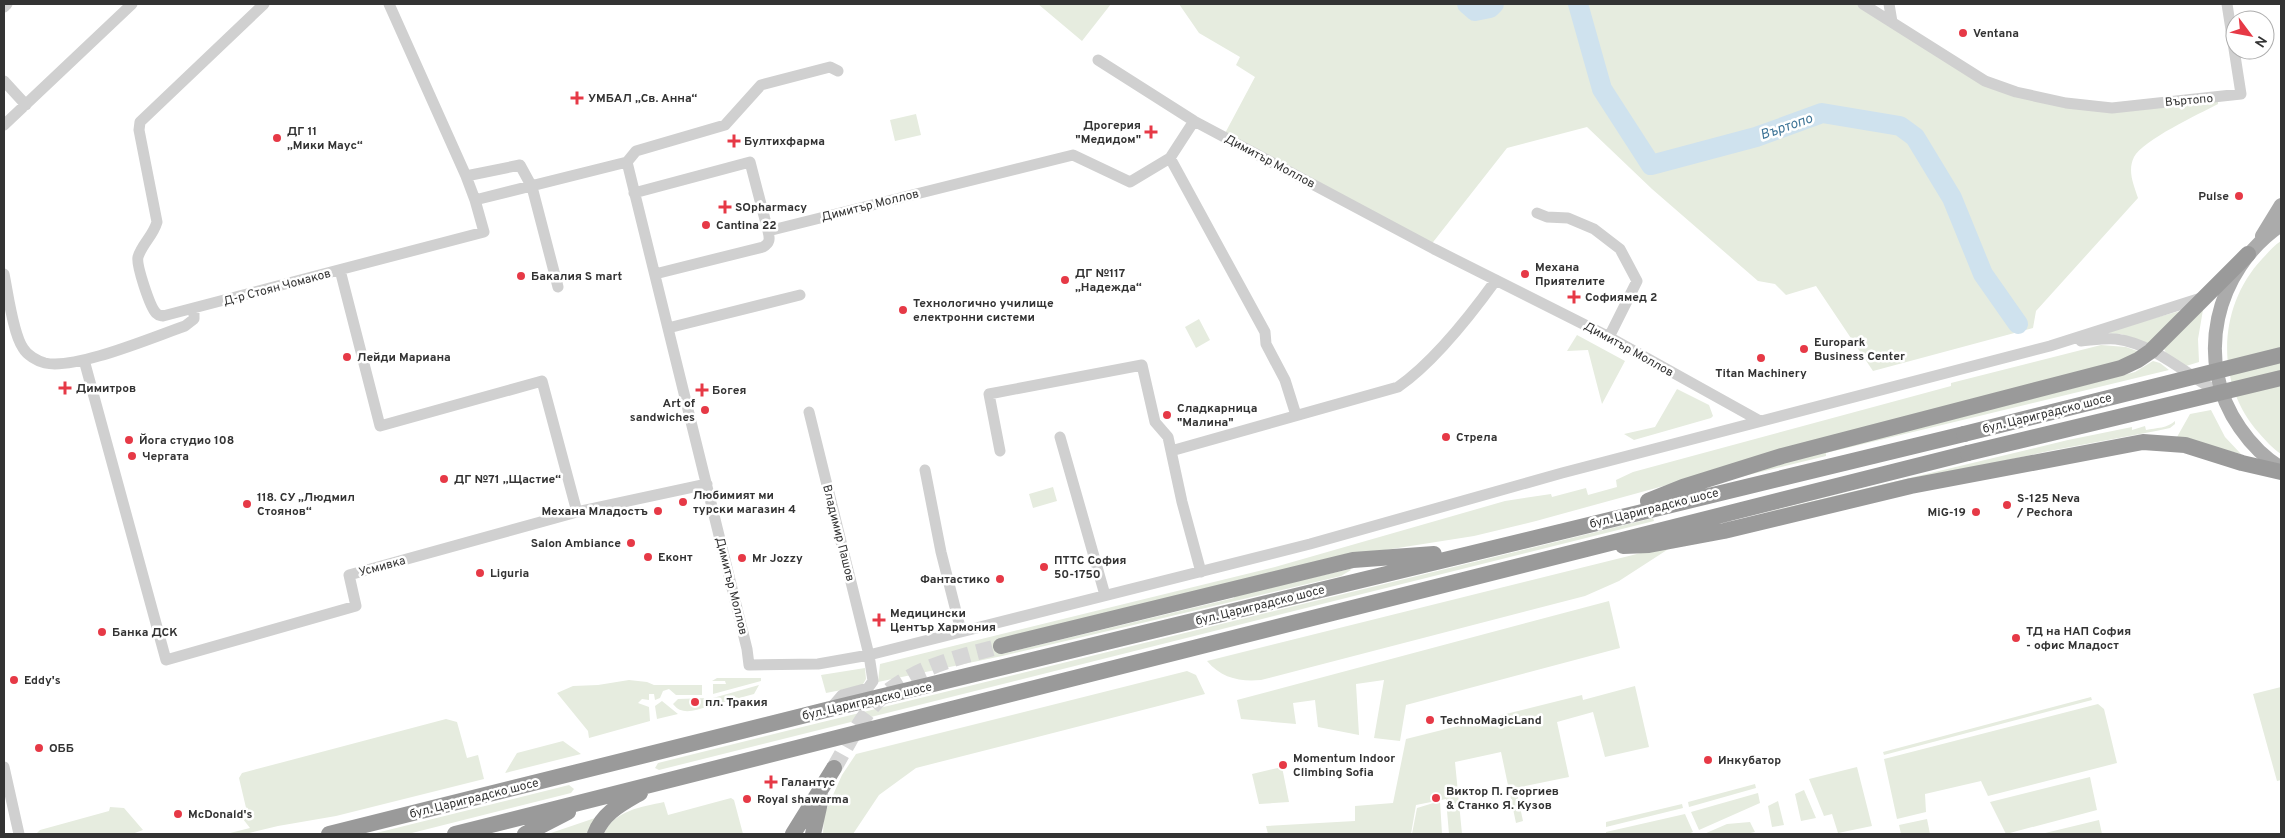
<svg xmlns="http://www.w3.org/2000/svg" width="2285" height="838" viewBox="0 0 2285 838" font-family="Overpass,sans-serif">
	<rect width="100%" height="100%" fill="#fff"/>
	<path fill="#e6ecdf" d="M1038,4h73l-29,37z
		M1179,4h684l122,77 127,27 106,-10v6c-19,10 -75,36 -84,53 -7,14 0,28 4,41l-102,113 -3,17 -160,43 -57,-85 -30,9 -11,-11 -17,-3 -106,-92 -65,-62 -80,21 -77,98 -207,-109 32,-60 -19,-12 4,-8 -41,-24z
		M916,114l5,21 -26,6 -5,-21z
		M2281,241v213c-9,-6 -15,-13 -22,-21 -44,-49 -42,-126 3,-174 6,-6 12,-14 19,-18z
		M2204,304l-6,35 1,23 -13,4 -20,-13 -2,-4z
		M2180,311l-30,33 -29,-10 -21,-1z
		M1199,319l11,21 -14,8 -11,-21z
		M1577,335l48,26 -23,43 -14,-54 -21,1z
		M2101,345l25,2 14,5v3l-604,166 -62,15 -127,20 -345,98 232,-56v-2l116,-27 1,1 -10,6 -339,80 -124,26 2,-18 395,-97 230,-66 46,-7 1,3 34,-9 2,7 29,-8 -1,-7 17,-8 318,-86v-3z
		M2153,361l7,2 9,7 -343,83v3l-86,21 36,-13 348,-89 11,-3z
		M1677,389l32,16 4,11 -2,2 -77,22 -10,-6 31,-7z
		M2211,410l14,27 16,17 -64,-17 13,-23z
		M2175,421v3l-5,4 -14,3 -107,20 -294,64 313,-75 64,-13v3l13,-4 1,4c10,-2 22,-2 29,-9z
		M1053,487l4,14 -24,7 -4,-14z
		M1653,518l1,3 -995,249 -4,-2 3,-5 132,-33z
		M1661,548h9l-51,33 -34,15 -324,84c-21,2 -40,-2 -54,-19z
		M1609,601l11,47 -214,57 -6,36 -26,-3 10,-58 -28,4 3,51 -41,-8 -3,-27 -22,3 3,21 -55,-5 -4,-19z
		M865,668l1,11 -4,7 -36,7 -5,-18z
		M1187,671l9,4 9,19 -289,74 -37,27 -26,39h-30l1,-19 18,-40 14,-21z
		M717,678h44v3l-48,13v-10h13l-1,-3h-13z
		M629,680l18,2 7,3h48v10h-26l-7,-6 -6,2 -3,7 -5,2 -1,-6h-5v6l-7,-1 -4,4 11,4 1,14 -61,17 -1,-7 -31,-38 16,-7 25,-1z
		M759,685l-5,9 -41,11v-7z
		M1635,686l14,61 -44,10 -12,-45 -36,10 12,55 -53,11 7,33 -7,2 -15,-71 -46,10 7,72h-13l-3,-35 -30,6 -5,29h-143l-2,-8 89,-5v-15l38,-3 13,-64 176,-44 1,5z
		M2281,687v93l-4,1 -24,-87z
		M2091,697l1,3 -208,55 -1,-3z
		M707,698v9c-12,3 -25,9 -34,-3l5,-5z
		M662,701l16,13 -21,5 -2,-13z
		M2098,704l6,5 13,54 -129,33 -7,-15 -56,13 1,18 -29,7 -13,-60z
		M446,719l11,3 10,36 11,-3 6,24 -148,37 -58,10 -33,8h-19l24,-6 -7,-9 4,-7 -8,-34 3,-5z
		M563,741l18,13 -76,19 12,-20z
		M1282,767l7,35 -30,2 -7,-30z
		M1857,767l15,59 -34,7 -6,-19 -8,2 -15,-37z
		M2090,777l7,33 -91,24 -16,-32z
		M1755,784l1,4 -67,19 -1,-5z
		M569,785l5,4 -3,4 -163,41h-36z
		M1804,790l12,28 -15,3 -6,-27z
		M1758,793l2,10 -61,27 -8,-18z
		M731,798l3,2 9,34h-139c10,-24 38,-27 60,-32l4,13z
		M1440,801l2,33h-30l5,-26z
		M1778,801l6,24 -12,2 -4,-21z
		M1682,804l1,4 -77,19v-5z
		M110,807l14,1 19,22 -11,4h-96l4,-4 69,-19z
		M1685,814l8,18 -5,2h-82v-2z
		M595,818l-6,16h-41z
		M1927,819l3,15h-29l-2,-9z
		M2099,820l3,14h-61z
		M1750,822l5,10 -9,2h-42l23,-10z"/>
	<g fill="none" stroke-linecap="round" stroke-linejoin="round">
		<path stroke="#cfe2ee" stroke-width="20" d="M1467,4l8,7 15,-3 4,-4
			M1578,4l24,85 49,76 105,-28 66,-24 78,13 15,11 37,61 31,76 35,50"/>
		<path stroke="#d6d6d6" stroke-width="16" stroke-dasharray="16 8" stroke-linecap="butt" d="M834,768c11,-19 21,-39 34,-56 31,-41 86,-54 133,-66"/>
		<path stroke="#d0d0d0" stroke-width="11" d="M264,4l-124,118 -1,8 18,92c-4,14 -15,22 -19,35 -2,8 12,50 18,56 3,3 4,2 7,3l321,-84 -9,-32 -9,-24 -77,-172
			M1863,4l122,77 31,11 50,11 46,5 129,-14 -14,-90
			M1889,4l3,18
			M4,7l3,-3
			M1098,60l96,61 240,128 175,88 151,84
			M4,81l22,24
			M4,125l128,-121
			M1170,158l95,174 1,12 19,36 11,35
			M627,162l120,487 2,16 69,-1 51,-9 441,-111 252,-71 488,-127 151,-48
			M466,176l54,-11 12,22 26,100
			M634,193l116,-31 18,69c2,8 2,12 -5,16l-108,27
			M475,200l152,-38 9,-11 89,-26 36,-40 69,-18 8,4
			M1537,213l10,4 21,1 26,11 26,20 17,32 -28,56
			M768,231l305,-76 57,27 40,-24 24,-37
			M340,270l40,156 162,-45 35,131
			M4,274c4,19 9,60 19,74 4,7 14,13 22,15 31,7 108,-26 140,-37l9,-7v-11
			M668,328l132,-33
			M2081,341c12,-1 24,-3 35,-2 39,5 72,37 105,55
			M84,360l82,300 190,-54 -7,-31 228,-63 130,-28
			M809,412l60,243 4,26 -5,7 -26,7 -12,14
			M1060,437l45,158
			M1000,451l-11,-57 153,-29 13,57 13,15 14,65 19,70
			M1171,451l227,-64c36,-25 72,-71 98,-107
			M925,470l16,82 20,79
			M4,767l15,67"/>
		<path stroke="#ababab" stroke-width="14" d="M2281,225c-66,45 -88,136 -41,203 11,16 25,30 41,40
			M2262,236l19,-31"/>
		<path stroke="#9a9a9a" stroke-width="16" d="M1648,501l35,-14 99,-31 339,-88 17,-8 13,-9 97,-97
			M1623,546l26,-1 75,-14 187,-45 232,-44 42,3 57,18 39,9
			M1001,646l352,-86 81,-6
			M329,834l501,-125 1134,-275
			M455,834l1513,-381
			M525,834l43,-22
			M595,834c8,-21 26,-30 45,-41
			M793,834l41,-66
			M813,834l8,-36"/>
		<path stroke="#9a9a9a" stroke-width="16" d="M1964,434l317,-79
			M1968,453l313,-75"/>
	</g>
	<g fill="#e63946" stroke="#fff" stroke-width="2">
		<circle cx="1963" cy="33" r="5"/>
		<path d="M574.5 90.5h5v5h5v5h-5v5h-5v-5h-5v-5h5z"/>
		<path d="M1148.5 124.5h5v5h5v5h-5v5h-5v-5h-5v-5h5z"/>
		<circle cx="277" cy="138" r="5"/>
		<path d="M731.5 133.5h5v5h5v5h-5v5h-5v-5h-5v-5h5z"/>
		<circle cx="2239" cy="196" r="5"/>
		<path d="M722.5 199.5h5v5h5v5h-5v5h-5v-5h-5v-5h5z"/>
		<circle cx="706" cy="225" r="5"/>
		<circle cx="1525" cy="274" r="5"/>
		<circle cx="521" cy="276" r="5"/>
		<circle cx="1065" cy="280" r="5"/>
		<path d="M1571.5 289.5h5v5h5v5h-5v5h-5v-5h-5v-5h5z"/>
		<circle cx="903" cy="310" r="5"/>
		<circle cx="1804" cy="349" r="5"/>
		<circle cx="347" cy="357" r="5"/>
		<circle cx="1761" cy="358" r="5"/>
		<path d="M62.5 380.5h5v5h5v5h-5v5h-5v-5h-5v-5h5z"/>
		<path d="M699.5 382.5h5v5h5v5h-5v5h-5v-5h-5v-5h5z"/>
		<circle cx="705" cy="410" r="5"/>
		<circle cx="1167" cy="415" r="5"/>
		<circle cx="1446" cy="437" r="5"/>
		<circle cx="129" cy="440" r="5"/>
		<circle cx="132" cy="456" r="5"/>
		<circle cx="444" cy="479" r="5"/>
		<circle cx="683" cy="502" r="5"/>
		<circle cx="247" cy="504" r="5"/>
		<circle cx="2007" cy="505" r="5"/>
		<circle cx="658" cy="511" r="5"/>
		<circle cx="1976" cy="512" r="5"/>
		<circle cx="631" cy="543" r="5"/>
		<circle cx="648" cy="557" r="5"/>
		<circle cx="742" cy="558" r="5"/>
		<circle cx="1044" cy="567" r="5"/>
		<circle cx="480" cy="573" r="5"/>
		<circle cx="1000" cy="579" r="5"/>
		<path d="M876.5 612.5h5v5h5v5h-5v5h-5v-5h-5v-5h5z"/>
		<circle cx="102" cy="632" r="5"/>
		<circle cx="2016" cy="638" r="5"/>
		<circle cx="14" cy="680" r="5"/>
		<circle cx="695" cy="702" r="5"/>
		<circle cx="1430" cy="720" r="5"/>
		<circle cx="39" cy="748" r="5"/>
		<circle cx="1708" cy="760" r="5"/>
		<circle cx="1283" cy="765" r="5"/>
		<path d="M768.5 774.5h5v5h5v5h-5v5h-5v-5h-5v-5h5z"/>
		<circle cx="1436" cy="798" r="5"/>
		<circle cx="747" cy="799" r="5"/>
		<circle cx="178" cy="814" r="5"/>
	</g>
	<g text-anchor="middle" stroke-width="5" stroke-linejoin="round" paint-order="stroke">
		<g font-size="12" font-weight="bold" fill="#333" stroke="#fff" text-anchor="start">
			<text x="1973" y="37">Ventana</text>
			<text x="588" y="102">УМБАЛ „Св. Анна“</text>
			<text x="1141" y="129" text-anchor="end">Дрогерия<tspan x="1141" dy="14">"Медидом"</tspan></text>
			<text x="287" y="135">ДГ 11<tspan x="287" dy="14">„Мики Маус“</tspan></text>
			<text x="744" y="145">Бултихфарма</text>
			<text x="2229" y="200" text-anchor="end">Pulse</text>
			<text x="735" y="211">SOpharmacy</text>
			<text x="716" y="229">Cantina 22</text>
			<text x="1535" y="271">Механа<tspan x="1535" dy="14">Приятелите</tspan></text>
			<text x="1075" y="277">ДГ №117<tspan x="1075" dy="14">„Надежда“</tspan></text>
			<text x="531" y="280">Бакалия S mart</text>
			<text x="1585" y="301">Софиямед 2</text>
			<text x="913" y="307">Технологично училище<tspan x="913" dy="14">електронни системи</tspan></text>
			<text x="1814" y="346">Europark<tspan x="1814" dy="14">Business Center</tspan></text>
			<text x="357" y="361">Лейди Мариана</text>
			<text x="1761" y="377" text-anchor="middle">Titan Machinery</text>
			<text x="76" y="392">Димитров</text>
			<text x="712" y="394">Богея</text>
			<text x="695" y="407" text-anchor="end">Art of<tspan x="695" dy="14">sandwiches</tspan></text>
			<text x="1177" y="412">Сладкарница<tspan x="1177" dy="14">"Малина"</tspan></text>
			<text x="1456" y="441">Стрела</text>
			<text x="139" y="444">Йога студио 108</text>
			<text x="142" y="460">Чергата</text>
			<text x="454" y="483">ДГ №71 „Щастие“</text>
			<text x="693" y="499">Любимият ми<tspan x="693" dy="14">турски магазин 4</tspan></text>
			<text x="257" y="501">118. СУ „Людмил<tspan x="257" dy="14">Стоянов“</tspan></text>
			<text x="2017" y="502">S-125 Neva<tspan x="2017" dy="14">/ Pechora</tspan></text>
			<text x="648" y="515" text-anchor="end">Механа Младостъ</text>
			<text x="1966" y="516" text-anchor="end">MiG-19</text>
			<text x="621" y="547" text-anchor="end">Salon Ambiance</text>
			<text x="658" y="561">Еконт</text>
			<text x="752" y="562">Mr Jozzy</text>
			<text x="1054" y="564">ПТТС София<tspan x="1054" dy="14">50-1750</tspan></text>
			<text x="490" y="577">Liguria</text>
			<text x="990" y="583" text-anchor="end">Фантастико</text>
			<text x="890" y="617">Медицински<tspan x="890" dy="14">Център Хармония</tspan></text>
			<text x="2026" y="635">ТД на НАП София<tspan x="2026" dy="14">- офис Младост</tspan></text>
			<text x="112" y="636">Банка ДСК</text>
			<text x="24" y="684">Eddy's</text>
			<text x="705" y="706">пл. Тракия</text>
			<text x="1440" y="724">TechnoMagicLand</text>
			<text x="49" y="752">ОББ</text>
			<text x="1293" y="762">Momentum Indoor<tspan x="1293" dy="14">Climbing Sofia</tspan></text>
			<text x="1718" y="764">Инкубатор</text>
			<text x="781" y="786">Галантус</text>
			<text x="1446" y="795">Виктор П. Георгиев<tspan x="1446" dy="14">&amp; Станко Я. Кузов</tspan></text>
			<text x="757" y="803">Royal shawarma</text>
			<text x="188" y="818">McDonald's</text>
		</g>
		<g font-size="12" fill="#333" stroke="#fff">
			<text transform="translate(2189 100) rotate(-5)" y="4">Въртопо</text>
			<text transform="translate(1270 161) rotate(28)" y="4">Димитър Моллов</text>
			<text transform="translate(870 205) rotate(-14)" y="4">Димитър Моллов</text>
			<text transform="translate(277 287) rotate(-15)" y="4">Д-р Стоян Чомаков</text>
			<text transform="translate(1629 349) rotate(29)" y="4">Димитър Моллов</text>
			<text transform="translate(2047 413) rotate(-14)" y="4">бул. Цариградско шосе</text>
			<text transform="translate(1654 508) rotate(-14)" y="4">бул. Цариградско шосе</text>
			<text transform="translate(839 533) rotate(76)" y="4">Владимир Пашов</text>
			<text transform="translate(382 566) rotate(-15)" y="4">Усмивка</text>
			<text transform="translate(732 586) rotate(76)" y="4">Димитър Моллов</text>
			<text transform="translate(1260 605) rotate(-14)" y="4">бул. Цариградско шосе</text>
			<text transform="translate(867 701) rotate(-13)" y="4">бул. Цариградско шосе</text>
			<text transform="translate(474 798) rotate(-14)" y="4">бул. Цариградско шосе</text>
		</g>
		<g font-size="14" font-style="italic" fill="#3f7597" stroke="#fff">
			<text transform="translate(1786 126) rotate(-19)" y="5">Въртопо</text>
		</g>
	</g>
	<rect width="2285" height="838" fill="none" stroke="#333333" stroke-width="10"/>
	<g transform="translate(2250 35) rotate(122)"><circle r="24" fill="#ffffff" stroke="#adadad"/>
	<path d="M0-4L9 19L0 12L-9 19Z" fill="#e63946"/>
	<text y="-8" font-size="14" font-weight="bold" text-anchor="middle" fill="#333333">N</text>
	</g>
</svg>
